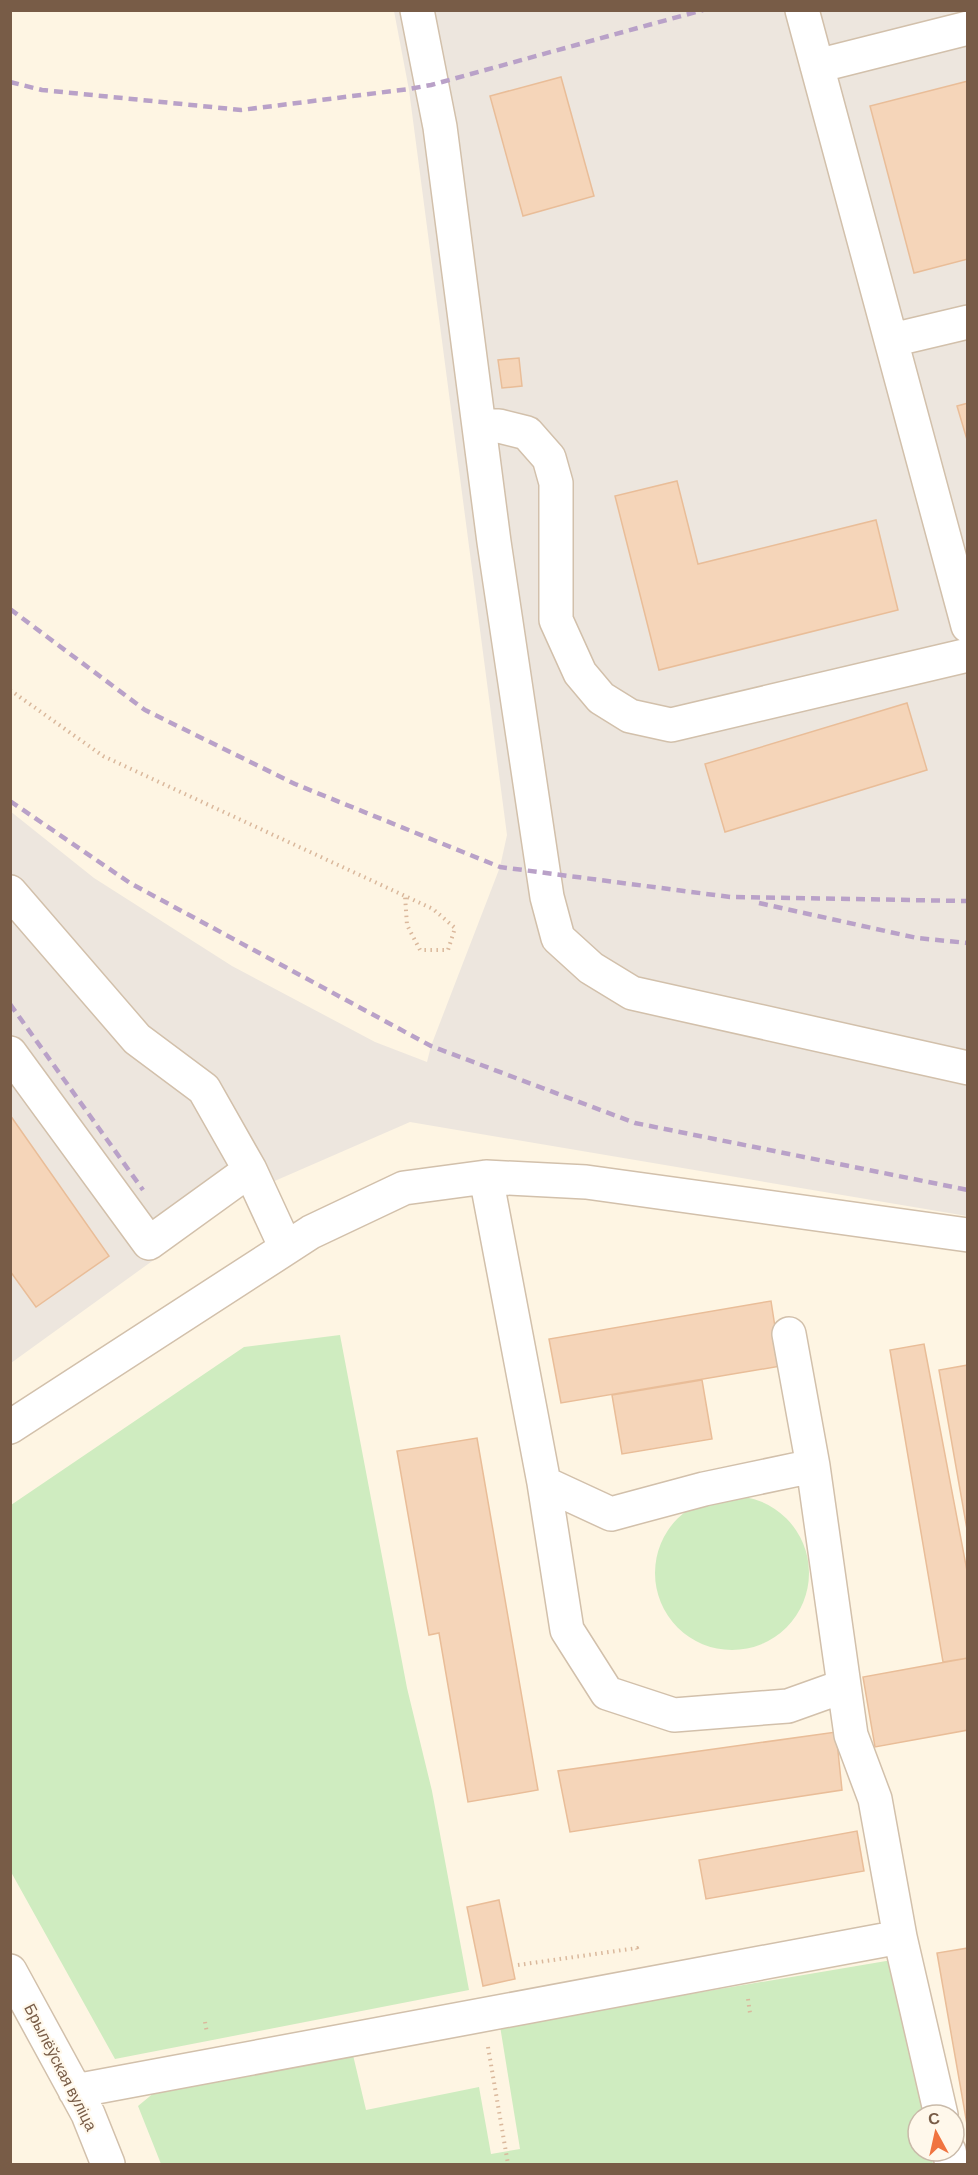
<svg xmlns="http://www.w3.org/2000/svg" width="978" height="2175" viewBox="0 0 978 2175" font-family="Barlow,sans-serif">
	<rect width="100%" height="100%" fill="#fef5e3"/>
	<path fill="#ede6de" d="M394,11h573v1205l-557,-94 -165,72 -234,169 -1,-552 84,67 138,88 143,76 52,20 4,-16 69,-179 7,-32 -98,-745z"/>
	<path fill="#cfecc0" d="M340,1335l67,353 25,103 37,199 -354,69 -104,-187v-367l233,-158z
		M655 1573a77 77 0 1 1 154 0a77 77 0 1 1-154 0Z
		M898,1959l27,156h-7v36h13l2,13h-772l-23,-58 17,-14 198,-37 13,55 113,-23 12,67 29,-5 -20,-123z"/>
	<path fill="#f5d5b9" stroke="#e9bd98" stroke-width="1.5" d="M561,77l33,119 -71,20 -33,-120z
		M968,81v178l-54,14 -44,-167z
		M519,358l3,28 -20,2 -4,-28z
		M968,403v40l-11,-37z
		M677,481l21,83 178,-44 22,90 -239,60 -44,-174z
		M907,703l20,67 -202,62 -20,-68z
		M10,1115l99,141 -73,51 -26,-36z
		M771,1301l10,65 -220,37 -12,-64z
		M924,1344l44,232v82l-25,4 -53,-312z
		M968,1365v170l-29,-165z
		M702,1380l10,59 -90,15 -10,-59z
		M477,1438l61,352 -70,12 -29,-169 -10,2 -32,-184z
		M968,1658v72l-93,17 -12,-70z
		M836,1732l6,58 -272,42 -12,-61z
		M857,1831l7,40 -158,28 -7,-39z
		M499,1900l16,79 -32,7 -16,-79z
		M968,1948v182l-31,-177z"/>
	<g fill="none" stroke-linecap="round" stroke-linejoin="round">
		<defs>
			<path id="minor" d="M417,10l23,117 54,415 53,355 11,41 33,30 41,25 336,75
				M802,10l166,616
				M817,66l151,-38
				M892,340l76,-18
				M479,426h20l28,7 22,25 7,25v137l24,53 21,25 29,18 41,9 297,-70
				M10,892l127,147 67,50 46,81
				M10,1053l139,190 101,-73 36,78
				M486,1177l58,306 67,31 93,-25 109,-23
				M10,1427l301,-195 93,-44 82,-11 100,5 382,53
				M544,1483l23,147 40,63 67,22 114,-9 56,-20
				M900,1937l41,178
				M10,1971l78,143 20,50
				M75,2091l825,-154 -25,-138 -24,-64 -38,-269 -24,-132
				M949,2151l3,13"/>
		</defs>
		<use href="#minor" stroke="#d2c0ab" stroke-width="36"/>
		<path stroke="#dab89c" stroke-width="4" stroke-dasharray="1.5 4.5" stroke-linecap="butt" d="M10,690l93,66 302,140 28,13 22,19 -7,22h-28l-13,-25 -2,-29
			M518,1965l119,-17 1,3
			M748,1999l2,14
			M205,2022l2,11
			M488,2047l20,117"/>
		<use href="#minor" stroke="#fff" stroke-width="33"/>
		<path stroke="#b9a1c8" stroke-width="4.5" stroke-dasharray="9 6" stroke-linecap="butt" d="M10,82l32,8 199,20 168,-21 22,-4 272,-75
			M10,609l135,101 150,74 205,83 230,30 238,4
			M10,801l120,82 301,163 204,77 333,67
			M759,903l158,35 51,5
			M10,1004l133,186"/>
	</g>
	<g text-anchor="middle" stroke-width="4.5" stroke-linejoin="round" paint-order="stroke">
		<g font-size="16" fill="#785c47" stroke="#fff8eb">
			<text transform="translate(61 2067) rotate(63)" y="6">Брылёўская вуліца</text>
		</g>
	</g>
	<rect width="978" height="2175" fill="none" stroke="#785c47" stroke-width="24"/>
	<g transform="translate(936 2133) rotate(352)"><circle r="28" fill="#fff8eb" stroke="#c9baa9" stroke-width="1.5"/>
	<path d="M0-4.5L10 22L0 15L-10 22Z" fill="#f07440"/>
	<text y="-9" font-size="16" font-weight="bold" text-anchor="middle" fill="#785c47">С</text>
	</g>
</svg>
